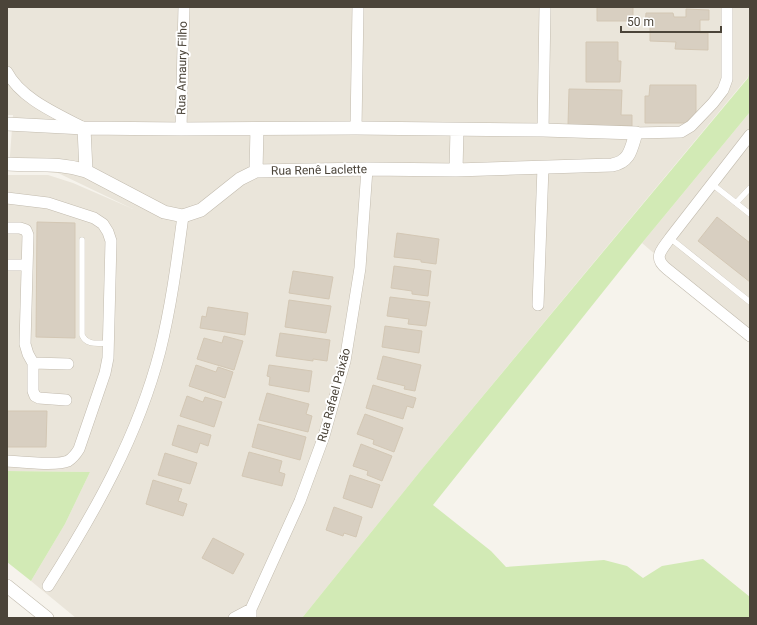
<svg xmlns="http://www.w3.org/2000/svg" width="757" height="625" viewBox="0 0 757 625" font-family="Roboto,sans-serif">
	<rect width="100%" height="100%" fill="#f6f3ec"/>
	<path fill="#eae5da" d="M7,7h743v64l-2,6 -326,392 -120,149h-226l-45,-37 34,-57 25,-52 -83,-1v-296h41l25,8 60,26 -75,-36 -49,-4 4,-54h-6z
		M750,112v224l-108,-93z"/>
	<path fill="#d2eab5" d="M750,71v41l-108,131 -209,262 58,46 15,16 98,-7 23,6 16,12 19,-12 41,-7 47,38v21h-448l120,-149 326,-391z
		M7,471l83,1 -25,52 -34,57 -24,-19z"/>
	<path fill="#d8cfc1" stroke="#d3c7b4" d="M597,7h36v14h-36z
		M686,9l23,1v10h-9v13h8v17l-33,-1 1,-7 -26,-1v-15h-5l1,-13h27l1,4h12z
		M586,42h32v19h3l-1,21h-34z
		M650,85h46v28l-11,10h-40v-27h4z
		M569,89l53,1 -1,25h11v11l-64,-1z
		M717,217l33,26v39l-52,-41z
		M37,222l38,1v115l-39,-1z
		M397,233l42,6 -3,25 -15,-2v-2l-27,-3z
		M394,266l37,5 -3,25 -16,-2v-3l-21,-3z
		M293,271l40,6 -4,22 -40,-6z
		M390,297l40,5 -4,24 -18,-2 1,-5 -22,-3z
		M289,300l42,6 -5,27 -41,-6z
		M208,307l40,6 -3,22 -45,-7 2,-12 4,1z
		M385,326l37,5 -3,22 -37,-6z
		M280,333l50,7 -3,21 -14,-2v2l-37,-5z
		M224,336l19,5 -9,29 -37,-11 7,-21 18,5z
		M383,356l38,9 -6,26 -11,-2 1,-3 -28,-7z
		M196,365l20,7 2,-5 15,5 -8,26 -36,-12z
		M269,365l43,6 -3,21 -40,-7 1,-8 -3,-1z
		M373,385l43,13 -3,10 -6,-2 -4,13 -37,-11z
		M267,393l42,11 -3,10 6,2 -4,16 -49,-12z
		M187,396l16,6 2,-5 17,5 -8,25 -34,-11z
		M7,411h40l-1,36h-39z
		M365,414l38,14 -9,24 -21,-8 1,-4 -17,-6z
		M258,424l48,13 -6,23 -48,-13z
		M178,425l33,10 -3,11 -8,-3 -3,10 -25,-8z
		M361,444l31,12 -10,25 -15,-6 1,-4 -15,-5z
		M249,452l33,9 -3,11 6,2 -3,12 -40,-10z
		M165,453l32,10 -7,21 -32,-9z
		M350,475l30,10 -8,23 -29,-10z
		M153,480l29,9 -4,12 9,3 -4,12 -37,-12z
		M334,507l28,10 -6,20 -12,-4 -1,3 -17,-6z
		M213,538l31,16 -11,20 -31,-16z"/>
	<g fill="none" stroke-linecap="round" stroke-linejoin="round">
		<defs>
			<path id="service" d="M712,184l38,30
				M736,203l14,-15
				M670,238l80,64
				M82,240v95c5,11 16,8 27,8"/>
			<path id="minor" d="M7,72c14,27 51,42 77,56
				M356,128l2,-121
				M181,129l3,-122
				M543,130l2,-123
				M636,133l45,-1 10,-6 22,-23 10,-13 4,-11v-72
				M750,135l-80,103c-8,12 -18,19 -3,31l83,67
				M7,198l41,5 46,15 9,6 5,8 3,9 -3,117 -3,15 -26,76c-3,5 -6,9 -11,12 -11,5 -47,1 -61,0
				M7,228h13l6,2 2,5 -3,109 3,10 5,9v28l2,5 4,2 27,2
				M7,265h20
				M538,305l5,-138
				M33,363l35,1
				M48,586c47,-74 90,-150 112,-235 11,-44 17,-90 23,-135
				M234,618l17,-9
				M251,618v-9l49,-108 24,-65 21,-75 15,-93 7,-99"/>
			<path id="tertiary" d="M7,124l77,4 97,1 175,-1 187,2 93,3c-5,16 -6,29 -24,32l-156,5 -89,-1 -111,2 -16,8 -39,31 -18,6 -19,-4 -78,-41c-28,-9 -51,-5 -79,-7
				M84,128l2,43
				M456,170l1,-40
				M256,171l1,-42
				M7,586l40,32"/>
		</defs>
		<use href="#service" stroke="#c2bbae" stroke-width="6"/>
		<use href="#minor" stroke="#c2bbae" stroke-width="12"/>
		<use href="#tertiary" stroke="#c2bbae" stroke-width="14"/>
		<use href="#service" stroke="#fff" stroke-width="5.5"/>
		<use href="#minor" stroke="#fff" stroke-width="11"/>
		<use href="#tertiary" stroke="#fff" stroke-width="13"/>
	</g>
	<g text-anchor="middle" stroke-width="4" stroke-linejoin="round" paint-order="stroke">
		<g font-size="12" fill="#4b4439" stroke="#fff">
			<text transform="translate(182 68) rotate(-89)" y="4">Rua Amaury Filho</text>
			<text transform="translate(319 170) rotate(-1)" y="4">Rua Renê Laclette</text>
			<text transform="translate(334 395) rotate(-75)" y="4">Rua Rafael Paixão</text>
		</g>
	</g>
	<rect width="757" height="625" fill="none" stroke="#4b4439" stroke-width="16"/>
	<path d="M621 26v6h100v-6" fill="none" stroke="#4b4439" stroke-width="2"/>
	<text x="627" y="26" font-size="12" fill="#4b4439" stroke="#ffffff" stroke-width="3" paint-order="stroke">50 m</text>
</svg>
